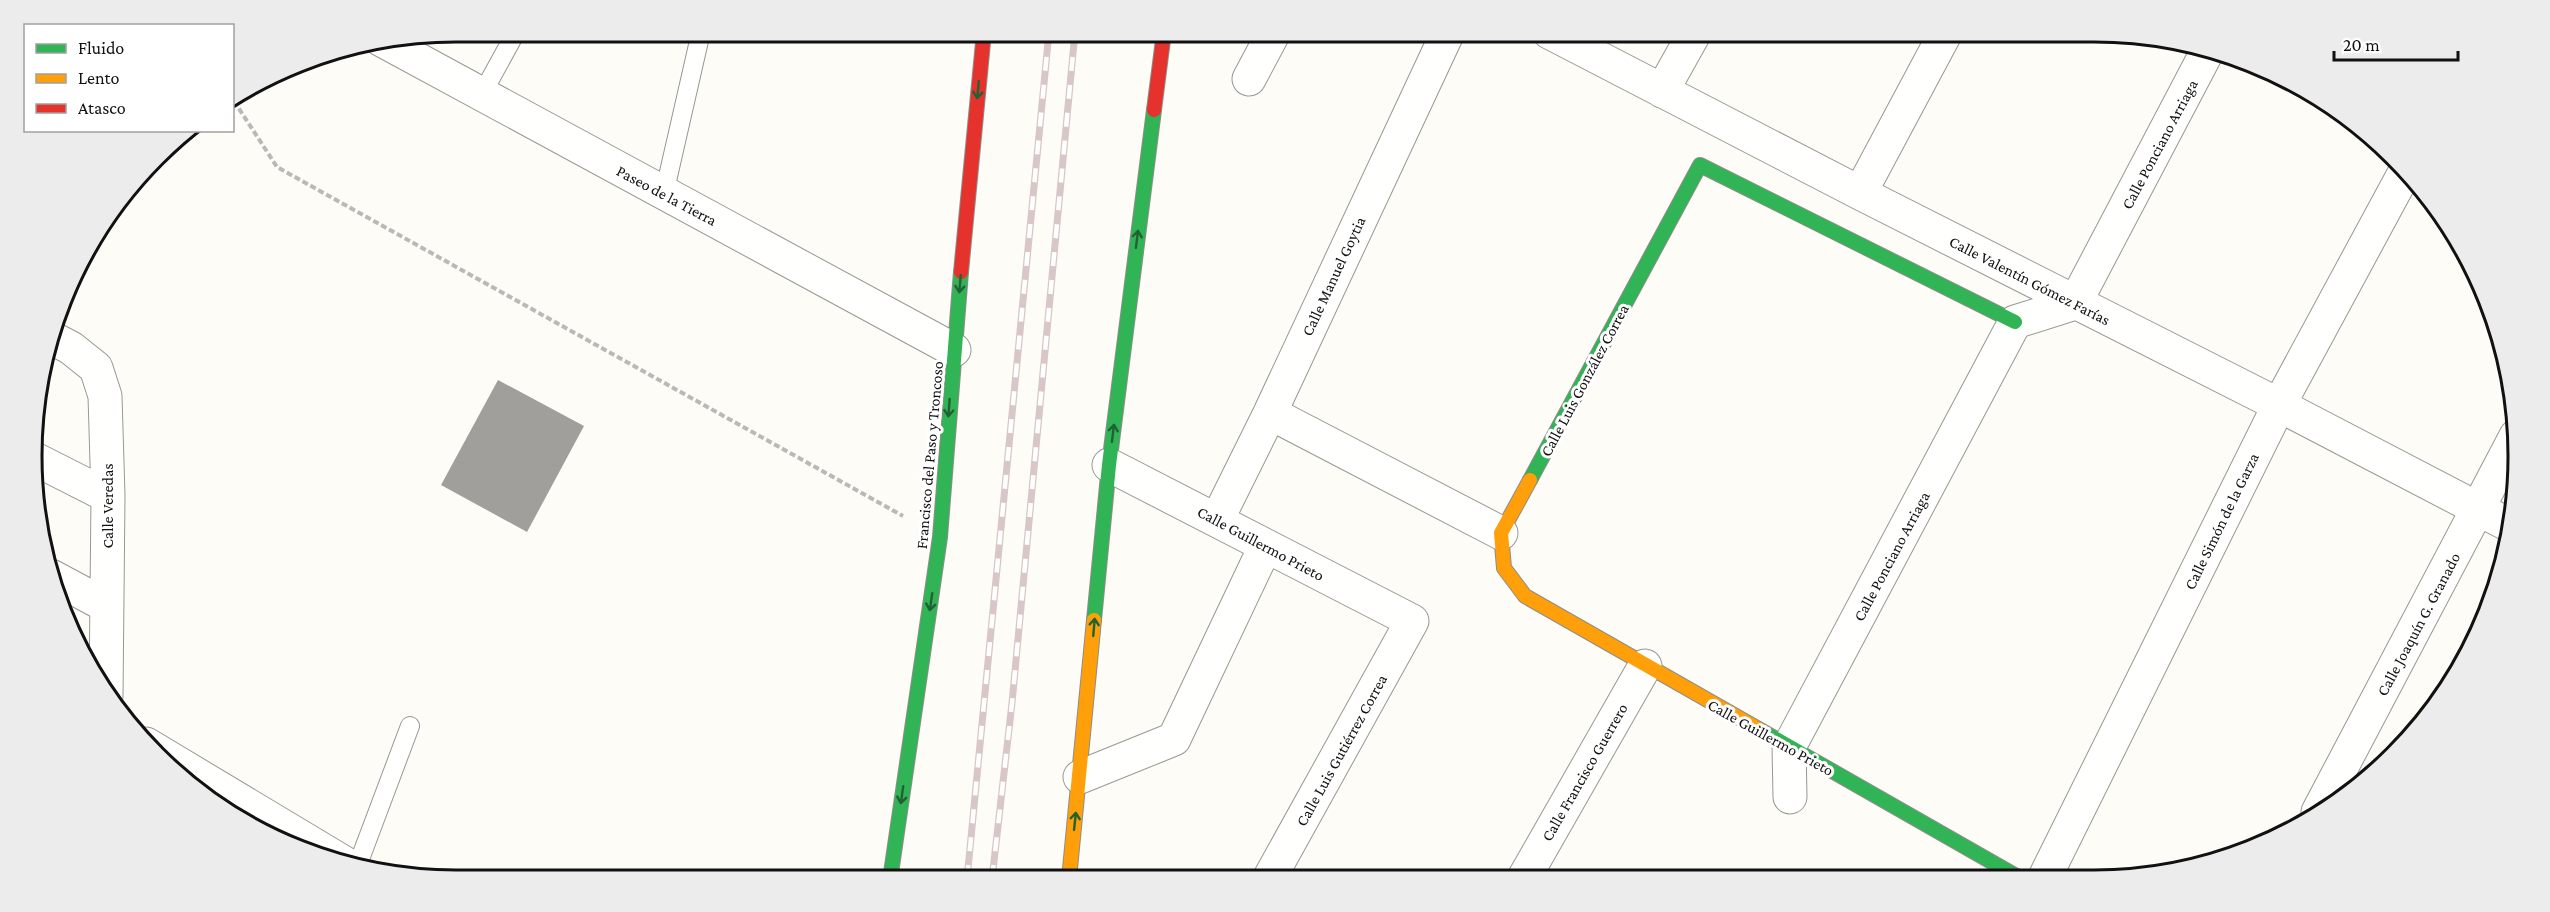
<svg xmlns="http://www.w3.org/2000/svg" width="2550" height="912" viewBox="0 0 2550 912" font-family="'Crimson Pro',serif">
	<rect width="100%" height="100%" fill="#fdfcf7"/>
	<path fill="#a19f9c" d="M498,380l86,46 -57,106 -86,-47z"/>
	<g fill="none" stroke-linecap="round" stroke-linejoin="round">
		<defs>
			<path id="lane" d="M482,94l34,-62
				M664,194l37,-162
				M357,867l53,-141"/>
			<path id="street" d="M1549,32l311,161 419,212 232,121
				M380,39l574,311
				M1249,79l25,-47
				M1662,91l33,-59
				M1860,193l86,-161
				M54,339l17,9 25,20 9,28 3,100 -2,200
				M1270,413l231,120
				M33,458l75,38
				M1109,465l303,156 -143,258
				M1217,520l53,-107 178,-381
				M51,576l56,30
				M146,744l205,123
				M1080,777l94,-38 91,-192
				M1790,797l-1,-50 226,-425 60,-19 134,-255
				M2318,812l198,-376
				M2045,877l234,-472 127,-235
				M1524,878l121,-212"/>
			<path id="fast" d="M1530,480l170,-315 315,157
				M1094,620l15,-155 45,-355
				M1762,731l256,146
				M890,880l50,-343 21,-265"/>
			<path id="slow" d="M1530,480l-29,53 3,35 21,28 237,135
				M1069,879l25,-259"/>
			<path id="jam" d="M1154,110l10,-78
				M961,272l23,-240"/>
		</defs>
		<use href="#lane" stroke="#979795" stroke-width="20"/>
		<use href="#street" stroke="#979795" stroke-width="35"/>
		<use href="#fast" stroke="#8e8d8b" stroke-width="16"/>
		<use href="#slow" stroke="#8e8d8b" stroke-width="16"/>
		<use href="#jam" stroke="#8e8d8b" stroke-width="16"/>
		<path stroke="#b9b9b8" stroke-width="4" stroke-dasharray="6 3" stroke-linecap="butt" d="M234,101l43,66 626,349"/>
		<use href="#lane" stroke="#fffffe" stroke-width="18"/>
		<use href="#street" stroke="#fffffe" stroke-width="33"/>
		<use href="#fast" stroke="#30b455" stroke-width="14"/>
		<use href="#slow" stroke="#ff9f0a" stroke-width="14"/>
		<use href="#jam" stroke="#e5322d" stroke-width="14"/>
		<defs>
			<path id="rail" d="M967,879l82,-847
				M992,879l20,-176 63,-671"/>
		</defs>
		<use href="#rail" stroke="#d9c6c7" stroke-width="7"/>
		<use href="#rail" stroke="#fff" stroke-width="4.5" stroke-dasharray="14" stroke-linecap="butt"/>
	</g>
	<defs><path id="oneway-shaft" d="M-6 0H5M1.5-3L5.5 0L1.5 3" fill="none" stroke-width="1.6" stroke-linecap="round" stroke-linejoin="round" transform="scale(1.5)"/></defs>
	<g stroke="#206233">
		<use href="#oneway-shaft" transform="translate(978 90) rotate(95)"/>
		<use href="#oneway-shaft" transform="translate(1137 239) rotate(-83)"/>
		<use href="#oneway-shaft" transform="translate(960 284) rotate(95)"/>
		<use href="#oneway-shaft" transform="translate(949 408) rotate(94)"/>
		<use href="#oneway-shaft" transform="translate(1113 433) rotate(-83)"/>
		<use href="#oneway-shaft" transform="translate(931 602) rotate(98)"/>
		<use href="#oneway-shaft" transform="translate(1094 627) rotate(-85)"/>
		<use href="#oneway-shaft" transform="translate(902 795) rotate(98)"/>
		<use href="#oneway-shaft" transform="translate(1075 821) rotate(-84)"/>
	</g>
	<g text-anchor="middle" stroke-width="6" stroke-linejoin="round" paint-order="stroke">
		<g font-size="16" fill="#111" stroke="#fff">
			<text transform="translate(2159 144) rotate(-62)" y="6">Calle Ponciano Arriaga</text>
			<text transform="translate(667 195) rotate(28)" y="6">Paseo de la Tierra</text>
			<text transform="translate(1333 276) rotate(-65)" y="6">Calle Manuel Goytia</text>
			<text transform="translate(2030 280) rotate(27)" y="6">Calle Valentín Gómez Farías</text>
			<text transform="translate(1584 380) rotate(-62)" y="6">Calle Luis González Correa</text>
			<text transform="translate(929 455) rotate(-85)" y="6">Francisco del Paso y Troncoso</text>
			<text transform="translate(107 506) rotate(-90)" y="6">Calle Veredas</text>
			<text transform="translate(2221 521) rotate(-64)" y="6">Calle Simón de la Garza</text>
			<text transform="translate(1261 543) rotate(28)" y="6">Calle Guillermo Prieto</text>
			<text transform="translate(1891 556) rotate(-62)" y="6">Calle Ponciano Arriaga</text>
			<text transform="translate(2418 624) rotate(-62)" y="6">Calle Joaquín G. Granado</text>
			<text transform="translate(1771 737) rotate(29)" y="6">Calle Guillermo Prieto</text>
			<text transform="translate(1341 750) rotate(-61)" y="6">Calle Luis Gutiérrez Correa</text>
			<text transform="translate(1584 772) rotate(-60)" y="6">Calle Francisco Guerrero</text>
		</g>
	</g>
	<path d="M0 0H2550V912H0ZM456 42H2094A414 414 0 0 1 2508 456V456A414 414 0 0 1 2094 870H456A414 414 0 0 1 42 456V456A414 414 0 0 1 456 42Z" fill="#ececec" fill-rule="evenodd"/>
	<path fill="none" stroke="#111" stroke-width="3" d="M456 42H2094A414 414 0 0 1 2508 456V456A414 414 0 0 1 2094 870H456A414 414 0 0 1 42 456V456A414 414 0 0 1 456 42Z"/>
	<rect x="24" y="24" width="210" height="108" fill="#ffffff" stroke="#a0a0a0" stroke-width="1.5"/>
	<rect x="36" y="44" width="30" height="9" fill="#30b455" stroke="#a0a0a0" stroke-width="1.5"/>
	<text x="78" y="54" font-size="18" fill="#111111">Fluido</text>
	<rect x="36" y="74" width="30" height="9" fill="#ff9f0a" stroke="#a0a0a0" stroke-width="1.5"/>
	<text x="78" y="84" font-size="18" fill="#111111">Lento</text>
	<rect x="36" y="104" width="30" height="9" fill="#e5322d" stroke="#a0a0a0" stroke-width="1.5"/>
	<text x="78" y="114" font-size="18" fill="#111111">Atasco</text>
	<path d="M2334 51v9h124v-9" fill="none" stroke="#111111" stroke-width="3"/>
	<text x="2343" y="51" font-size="18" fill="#111111" stroke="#ffffff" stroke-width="4.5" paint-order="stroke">20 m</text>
</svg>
